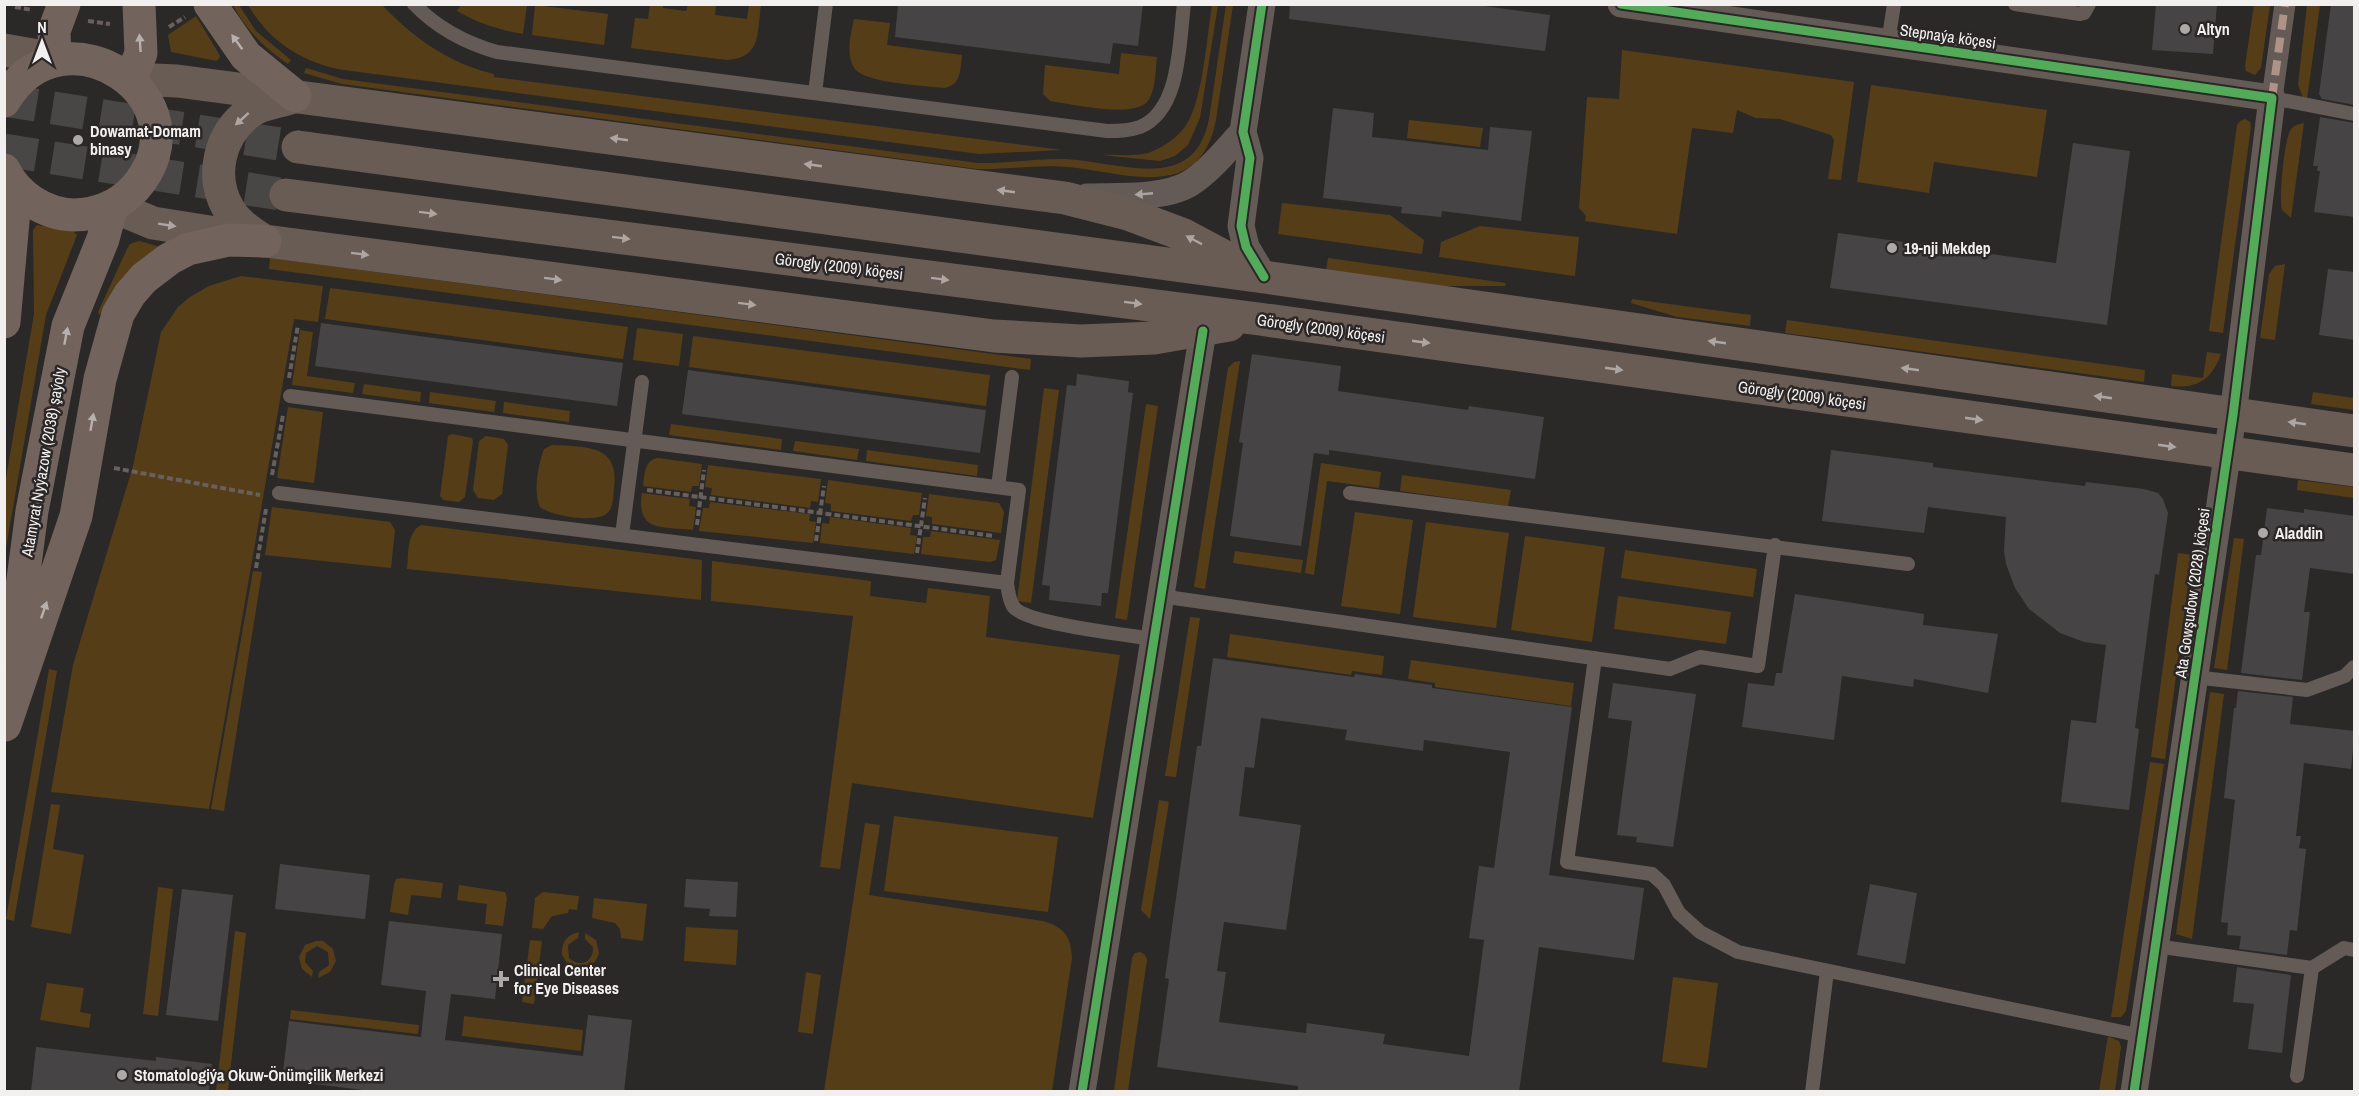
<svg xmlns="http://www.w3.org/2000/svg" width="2359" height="1096" viewBox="0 0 2359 1096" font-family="'Archivo Narrow',sans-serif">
	<rect width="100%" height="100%" fill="#2b2828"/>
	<path fill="#553e17" d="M2254,4l16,1 -9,63 -6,7 -9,-4 -1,-5z
		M233,5h6l17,26 35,29 -3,4c-24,-16 -42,-34 -55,-59z
		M248,5h134c32,33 66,58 112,69v3l568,73 -83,4 -635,-84c-41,-7 -75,-29 -96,-65z
		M461,5h66l-4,29c-24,-4 -45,-11 -66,-23z
		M535,5l73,9 -4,31 -72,-10z
		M650,5h13v3l23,3 2,-6h28l-1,10 32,4 2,-14h12c-4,27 1,53 -34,55l-96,-12 4,-30 13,1z
		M1212,5h6l-18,113 -12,27 -13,11 -15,5 -58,-6c15,-1 31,2 46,-2 15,-5 32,-17 40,-31 15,-26 19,-86 24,-117z
		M1226,5h7l-17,115c-16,83 -89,53 -147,47 -31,-3 -62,3 -92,2l-635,-85 -38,-11 2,-5 37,11 635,84c29,1 58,-5 87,-4 53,2 129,37 144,-40z
		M2307,5h13l-13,94 -4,-1 -5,-13z
		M196,16l23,38 1,3 -3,4 -46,-9 -3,-17z
		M854,19l36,4 -3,22 75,10c-2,14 0,29 -17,33 -18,-2 -80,-5 -90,-19 -10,-13 -4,-36 -1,-50z
		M1622,50l232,32 -13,98 -13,-1 6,-39 -3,-5 -51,-16 -24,-1 -19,-8 -4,23 -41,-5 -15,106 -92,-13 1,-5 -7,-8 8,-111 32,2z
		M1121,53l36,4c-2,14 -1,35 -10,45 -15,16 -76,2 -97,-1l-7,-7 2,-29 74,9z
		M1871,85l176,25 -10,67 -103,-15 -5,31 -72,-11z
		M2245,119l5,3 1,5 -28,206 -14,-2 28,-206 3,-4z
		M1409,120l74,8 -3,19 -73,-9z
		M2304,123l-13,95 -9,-8c-3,-12 2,-72 9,-81 4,-4 8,-5 13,-6z
		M1282,203l108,12 34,25 -2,14 -144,-20z
		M37,225l36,6 4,4 -31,80 -41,239v-70l29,-170 -1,-84z
		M1480,226l99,11 -4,39 -136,-19 2,-15z
		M139,241l22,6 -62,68 -1,-3 29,-63 3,-5z
		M270,258l761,101 -1,11 -761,-101z
		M1328,258l178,25 -1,3h-61l-118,-16z
		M2285,264l-10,76 -15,-2 9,-64 6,-8z
		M241,276l82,10 -5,36 -24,-3 -85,490 -158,-17 22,-127 60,-199 28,-134 17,-25 12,-10 19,-11z
		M330,288l298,39 -5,32 -298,-40z
		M1632,299l119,16 -1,11 -73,-9 -46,-14z
		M1787,320l358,50 -1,12 -359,-49z
		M637,328l46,6 -4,32 -46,-6z
		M300,330l13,2 -6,44 48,7 -2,10 -61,-8z
		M693,336l297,39 -4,31 -297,-39z
		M2207,352l14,2c-9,25 -23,35 -50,32l1,-12 31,4z
		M1240,361l-35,228 -11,-2 34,-219 6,-6z
		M364,384l57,8 -1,10 -58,-8z
		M1044,388l15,2 -28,213 -14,-2z
		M430,392l66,9 -2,11 -65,-9z
		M2313,392l41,6v12l-43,-6z
		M504,402l66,9 -1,11 -66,-9z
		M1146,404l12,2 -31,214 -12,-2z
		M288,407l35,5 -9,71 -37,-5z
		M671,424l111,15 -1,11 -112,-15z
		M452,434l20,4 1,3 -8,56 -6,5 -16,-2 -3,-4 8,-60z
		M486,436l18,3 4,6 -6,49 -8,6 -16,-2 -5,-8 6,-49z
		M795,441l64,8 -2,11 -64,-9z
		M552,445c34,2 68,-1 62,43 -1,9 0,20 -8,26 -12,9 -55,2 -66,-7 -7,-15 -2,-42 4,-58z
		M867,450l111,15 -1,11 -111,-15z
		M658,458l44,6 -3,22h-7l-1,6 -48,-6c2,-12 1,-26 15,-28z
		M1321,463l60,9 -2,16 -52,-7 -13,94 -9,-2z
		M708,465l113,14 -3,23 -7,-1 -1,7 -99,-13 1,-7 -7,-1z
		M1402,475l109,15 -3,16 -108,-15z
		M828,480l94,13 -3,22h-6l-2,6 -80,-10v-7l-6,-1z
		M2298,480l56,7v11l-57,-8z
		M642,493l48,6 -1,7 7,1 -3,23c-31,-4 -57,3 -51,-37z
		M929,494l70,9 5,9 -3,21 -69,-9v-7l-6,-1z
		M710,502l100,12 -1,7 7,1 -3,21 -114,-12 4,-23h6z
		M272,507l118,15 5,8 -4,38 -126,-13z
		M1355,512l58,8 -13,94 -59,-8z
		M830,517l81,11 -1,7 7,1 -3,18 -94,-11 2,-20 7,1z
		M1426,522l83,11 -13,95 -83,-11z
		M421,525l281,35 -1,40 -294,-31c2,-15 -1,-36 14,-44z
		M931,531l69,9 -4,20 -6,2 -69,-8 2,-17h7z
		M1525,536l80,11 -13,95 -81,-12z
		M2234,538l10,1 -17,131 -13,-2z
		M1625,550l132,19 -4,28 -132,-19z
		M1235,551l68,9 -2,13 -68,-10z
		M2178,553l14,2 -27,204 -14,-2z
		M712,561l159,20 -1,15 56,7 2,-15 62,8 -4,41 134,18 -27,163 -241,-35 -12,86 -20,-2 33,-251 -142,-15z
		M253,571l9,1 -38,239 -13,-2z
		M1618,596l113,16 -5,32 -112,-15z
		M1190,617l10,1 -24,159 -11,-1z
		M1230,634l154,22 -2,19 -30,-4 -1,4 -124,-18z
		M1411,660l163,23 -3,23 -136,-19v-4l-27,-4z
		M49,669l8,2 -43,250 -8,-2z
		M2210,692l14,2 -32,245 -16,-5z
		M2150,762l14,2 -38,247 -5,6h-10z
		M1159,800l10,2 -19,117 -9,-9z
		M51,804l9,1 -7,44 31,6 -13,79 -40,-7z
		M894,816l164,21 -10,75 -164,-21z
		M865,823l15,2 -11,70 174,26c21,6 28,15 29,37l-20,133h-228z
		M402,878l41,5 -2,15 -30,-3 -3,20 -18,-3 4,-28 2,-5z
		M459,885l46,7 2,6 -4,28 -18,-2 2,-20 -30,-4z
		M158,887l15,2 -15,127 -15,-2z
		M543,892l36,4 -2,14 -8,-1 -1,4 -16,3 -9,13 -11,-1 3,-30z
		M594,898l53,6 -4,37 -22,-3 -1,-9 -5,-6 -23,-5z
		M686,927l52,3 -2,35 -52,-4z
		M235,931l11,2 -18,158h-12z
		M579,932l-1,6 -10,7 1,13c11,10 25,4 24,-11l-8,-8v-6l11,7 3,13c-4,14 -16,19 -30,13l-7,-11c-1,-12 4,-20 17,-23z
		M530,940l12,1 -8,63 -12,-2z
		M316,941h7l10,8 3,12 -6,11 -12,6 1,-6 10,-7 -1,-13 -11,-6 -11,7 -1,9 8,9 -1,6 -10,-8 -3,-12 6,-12z
		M1140,952l5,3 2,5 -19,131h-14l18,-133 3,-5z
		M806,972l15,3 -8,59 -15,-2z
		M1673,977l45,6 -11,85 -45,-6z
		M47,983l37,5 -4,24 11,2 -2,14 -49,-8z
		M291,1010l128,15 -1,9 -128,-15z
		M464,1016l119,14 -2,21 -119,-15z
		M2108,1036l11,5 2,6 -6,44h-16z"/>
	<path fill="#464444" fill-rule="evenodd" d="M898,4h245l-5,42 -25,-3 -3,21 -215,-27z
		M1290,4h180l80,11 -5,36 -256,-32z
		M2156,4h61l-4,50 -61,-4z
		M2331,4h24v101l-33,-6 -3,-5z
		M1333,108l41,5 -2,24 116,13 2,-23 42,4 -11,90 -79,-10 -1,6 -40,-4 1,-6 -79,-9z
		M2320,117l35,6v94l-41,-5 6,-41h-3l1,-5h-5z
		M2073,143l57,8 -23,174 -277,-37 8,-55 218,30z
		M2328,269l27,3v68l-36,-5z
		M321,323l302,40 -6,43 -302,-40z
		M1252,354l89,12 -3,25 130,19 1,-4 75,11 -9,62 -206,-29v5l-15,-2 -13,93 -71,-10 13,-93 -4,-1z
		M688,370l298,40 -6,43 -298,-39z
		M1077,374l52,7 -1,11 5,1 -25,200h-6l-1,13 -52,-6 1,-14 -8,-1 25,-200 9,1z
		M1831,450l102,13v4l152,19 1,-4 58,7 14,4 5,6 5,14 -9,62 -4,-1 -20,154 4,1 -10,81 -68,-8 10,-82 25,3 10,-78 -22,-3 -24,-9 -31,-24 -14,-21 -9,-24 -2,-13 2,-34 -78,-10 -4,26 -102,-12z
		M2267,508l37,5v-4l51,7v58l-45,-6 -6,44h6l-8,68 -61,-7 15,-118h5z
		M1795,594l129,20 -1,11 75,9 -10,59 -74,-14 -1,8 -71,-11 -8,64 -92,-13 6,-44 26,3 2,-13h6z
		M1213,658l141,19 1,-3 77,11v3l140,19 -23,168 95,13 -10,72 -95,-13 -20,145h-209l-12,-2v-4l-141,-19 12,-88 -4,-1 32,-232h4zM1261,718l86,12 -2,10 78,11 1,-11 86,12 -16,116 -15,-2 -10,72 15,2 -15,116 -86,-12 2,-10 -78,-11 -1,10 -87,-11 7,-50 -9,-1 7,-49 62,8 15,-105 -62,-9 6,-49 9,1z
		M1613,683l83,11 -23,153 -37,-5 1,-5 -20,-2 15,-114 -24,-3z
		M2238,691l55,6 -3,27 65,7 -4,38 -47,-6 -8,73h5l-2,12 7,1 -9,82 -7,-1 -3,25 -48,-6 2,-13 -14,-1 1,-12 -7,-1 14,-122 -11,-2 10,-90h2z
		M280,864l90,11 -5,44 -90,-10z
		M686,879l52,3 -2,35 -27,-1 1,-7 -26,-2z
		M1870,884l47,9 -12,71 -48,-9z
		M182,889l51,6 -15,126 -52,-6z
		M389,921l113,13 -7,65 -44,-5 -6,46 138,16 5,-41 44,5 -8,72h-245l-97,-12 7,-59 132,16 5,-46 -45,-6z
		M2237,967l54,8 -9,78 -34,-4 6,-45 -21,-2z
		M36,1047l120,14v-4l56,7 -3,28h-178z"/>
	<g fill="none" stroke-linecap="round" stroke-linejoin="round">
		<path stroke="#494646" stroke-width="33" stroke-dasharray="33 16" stroke-linecap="butt" d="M4,100l294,47
			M4,150l282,45"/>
		<path stroke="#67605d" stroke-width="4" stroke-dasharray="6 3" stroke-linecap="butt" d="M15,7l17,3
			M88,21l22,3
			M169,27l16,-10
			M289,378l9,-53
			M114,468l146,27
			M272,475l11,-60
			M647,490l347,46
			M697,525l7,-55
			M816,541l8,-55
			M917,553l8,-55
			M256,568l10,-59"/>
		<path stroke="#645b56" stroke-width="14" d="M414,4c23,24 51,39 83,48l610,79c11,0 22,0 33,-4 41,-17 39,-85 44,-123
			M2015,4l65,10 4,-1 5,-9
			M1888,43l6,-39
			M815,93l11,-89
			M2272,98l82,16
			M290,396l729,94 -12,93
			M998,487l14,-110
			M279,493l728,90c1,7 2,17 6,23 10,18 116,29 140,33
			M1350,493l558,71
			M622,535l20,-153
			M1160,596l510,73 30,-12 58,9 17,-121
			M1595,658l-28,204 85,12 12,11 15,28 21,19 38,20 404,84
			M2194,677l113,13 38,-14 9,-9
			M2155,946l157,22 32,-20 10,2
			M2297,1076l15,-108
			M1812,1092l15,-121"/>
		<path stroke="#645b56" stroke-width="21" d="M2272,98l13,-94"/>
		<path stroke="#645b56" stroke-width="27" d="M1262,4l-19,128 7,26 -9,68 5,21 18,30
			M1621,4l651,94 -39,317 -99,677
			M1087,197c30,-1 76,2 102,-13 21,-13 37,-34 54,-52
			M1082,1092l121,-761"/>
		<path stroke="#695c55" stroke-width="33" d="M4,50l51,9
			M131,79l46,2 888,117 63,16 56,21 60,32
			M298,147l966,130 1090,154
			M286,195l973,124 1095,151
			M112,206l41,17 112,18 729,95 87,5 73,-3 75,-13
			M264,241c-13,-9 -27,-17 -35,-31 -20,-34 -10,-76 22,-99 10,-7 27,-9 39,-13"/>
		<path stroke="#72635c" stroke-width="33" d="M210,4l36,52 49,40
			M55,59l-1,-28 10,-27
			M131,79l10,-26 -2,-49
			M4,101c60,-101 207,0 131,87 -15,17 -38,27 -61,27 -30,-1 -57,-19 -70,-45
			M4,322l12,-134
			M13,655l19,-144 36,-185 35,-87 9,-33
			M5,725l71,-209 24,-137 18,-65 12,-20 14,-16 25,-19 19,-10 41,-9 36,1"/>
		<path stroke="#af9288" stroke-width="8" stroke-dasharray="15 8" stroke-linecap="butt" d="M2272,98l13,-94"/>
		<defs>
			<path id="cycleway" d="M1262,4l-19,128 7,26 -9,68 5,21 18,30
				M1621,4l651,94 -39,317 -99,677
				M1082,1092l121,-761"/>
		</defs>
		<use href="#cycleway" stroke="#2c2727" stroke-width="13"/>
		<use href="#cycleway" stroke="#51ab58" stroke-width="9"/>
	</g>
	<defs><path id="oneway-solid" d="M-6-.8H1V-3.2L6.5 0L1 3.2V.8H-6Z" transform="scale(1.5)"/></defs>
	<g fill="#b8b0ad">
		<use href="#oneway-solid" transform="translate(237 42) rotate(-126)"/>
		<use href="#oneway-solid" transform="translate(140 43) rotate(-94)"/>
		<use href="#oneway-solid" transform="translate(66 336) rotate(-79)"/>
		<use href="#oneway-solid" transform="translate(92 422) rotate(-80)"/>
		<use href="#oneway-solid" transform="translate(44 610) rotate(-71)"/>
	</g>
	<g fill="#aea6a2">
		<use href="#oneway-solid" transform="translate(242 119) rotate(138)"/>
		<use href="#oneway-solid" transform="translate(619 139) rotate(-172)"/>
		<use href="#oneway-solid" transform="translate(813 165) rotate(-172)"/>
		<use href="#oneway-solid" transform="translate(1006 191) rotate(-172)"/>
		<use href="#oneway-solid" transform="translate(428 213) rotate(7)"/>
		<use href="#oneway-solid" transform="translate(167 225) rotate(9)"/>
		<use href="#oneway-solid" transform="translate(621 238) rotate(7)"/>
		<use href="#oneway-solid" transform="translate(1194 240) rotate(-152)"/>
		<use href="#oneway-solid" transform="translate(360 254) rotate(7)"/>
		<use href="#oneway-solid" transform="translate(553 279) rotate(7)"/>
		<use href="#oneway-solid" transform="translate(940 279) rotate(7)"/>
		<use href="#oneway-solid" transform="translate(1133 303) rotate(7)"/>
		<use href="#oneway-solid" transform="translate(747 304) rotate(7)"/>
		<use href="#oneway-solid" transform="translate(1421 342) rotate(8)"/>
		<use href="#oneway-solid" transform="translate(1717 342) rotate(-172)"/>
		<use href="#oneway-solid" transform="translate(1614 369) rotate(8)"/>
		<use href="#oneway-solid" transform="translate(1910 369) rotate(-172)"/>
		<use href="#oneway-solid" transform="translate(2103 397) rotate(-172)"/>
		<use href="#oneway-solid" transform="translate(1974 419) rotate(8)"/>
		<use href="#oneway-solid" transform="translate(2297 423) rotate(-172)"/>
		<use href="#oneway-solid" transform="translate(2167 446) rotate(8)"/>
	</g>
	<use fill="#aba5a2" href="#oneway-solid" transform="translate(1144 194) rotate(175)"/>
	<g fill="#aca9a9" stroke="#2c2727" stroke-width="2">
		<circle cx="2185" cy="29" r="6"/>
		<circle cx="78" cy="140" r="6"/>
		<circle cx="1892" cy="248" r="6"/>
		<circle cx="2263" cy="533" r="6"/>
		<path d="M498 970h6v6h6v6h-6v6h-6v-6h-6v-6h6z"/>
		<circle cx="122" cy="1075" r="6"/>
	</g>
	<g text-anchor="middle" stroke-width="5" stroke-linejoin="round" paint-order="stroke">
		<g font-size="16" font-weight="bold" fill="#f2efef" stroke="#2c2727" text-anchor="start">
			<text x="2197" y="35">Altyn</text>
			<text x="90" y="137">Dowamat-Domam<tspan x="90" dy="18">binasy</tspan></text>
			<text x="1904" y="254">19-nji Mekdep</text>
			<text x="2275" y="539">Aladdin</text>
			<text x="514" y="976">Clinical Center<tspan x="514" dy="18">for Eye Diseases</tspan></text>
			<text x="134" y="1081">Stomatologiýa Okuw-Önümçilik Merkezi</text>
		</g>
		<g font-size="16" fill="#f2efef" stroke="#2c2727">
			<text transform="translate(1948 36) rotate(8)" y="6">Stepnaýa köçesi</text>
			<text transform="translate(839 266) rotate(7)" y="6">Görogly (2009) köçesi</text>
			<text transform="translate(1321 328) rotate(8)" y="6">Görogly (2009) köçesi</text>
			<text transform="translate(1802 395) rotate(8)" y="6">Görogly (2009) köçesi</text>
			<text transform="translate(43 462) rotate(-80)" y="6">Atamyrat Nyýazow (2038) şaýoly</text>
			<text transform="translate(2192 593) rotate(-82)" y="6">Ata Gowşudow (2028) köçesi</text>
		</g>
	</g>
	<rect width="2359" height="1096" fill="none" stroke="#f2efef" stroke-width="12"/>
	<g transform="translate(42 42)" stroke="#2c2727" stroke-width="4.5" paint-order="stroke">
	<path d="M0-4.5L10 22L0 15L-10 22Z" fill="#f2efef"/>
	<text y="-9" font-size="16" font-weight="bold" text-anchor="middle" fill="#f2efef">N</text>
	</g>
</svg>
